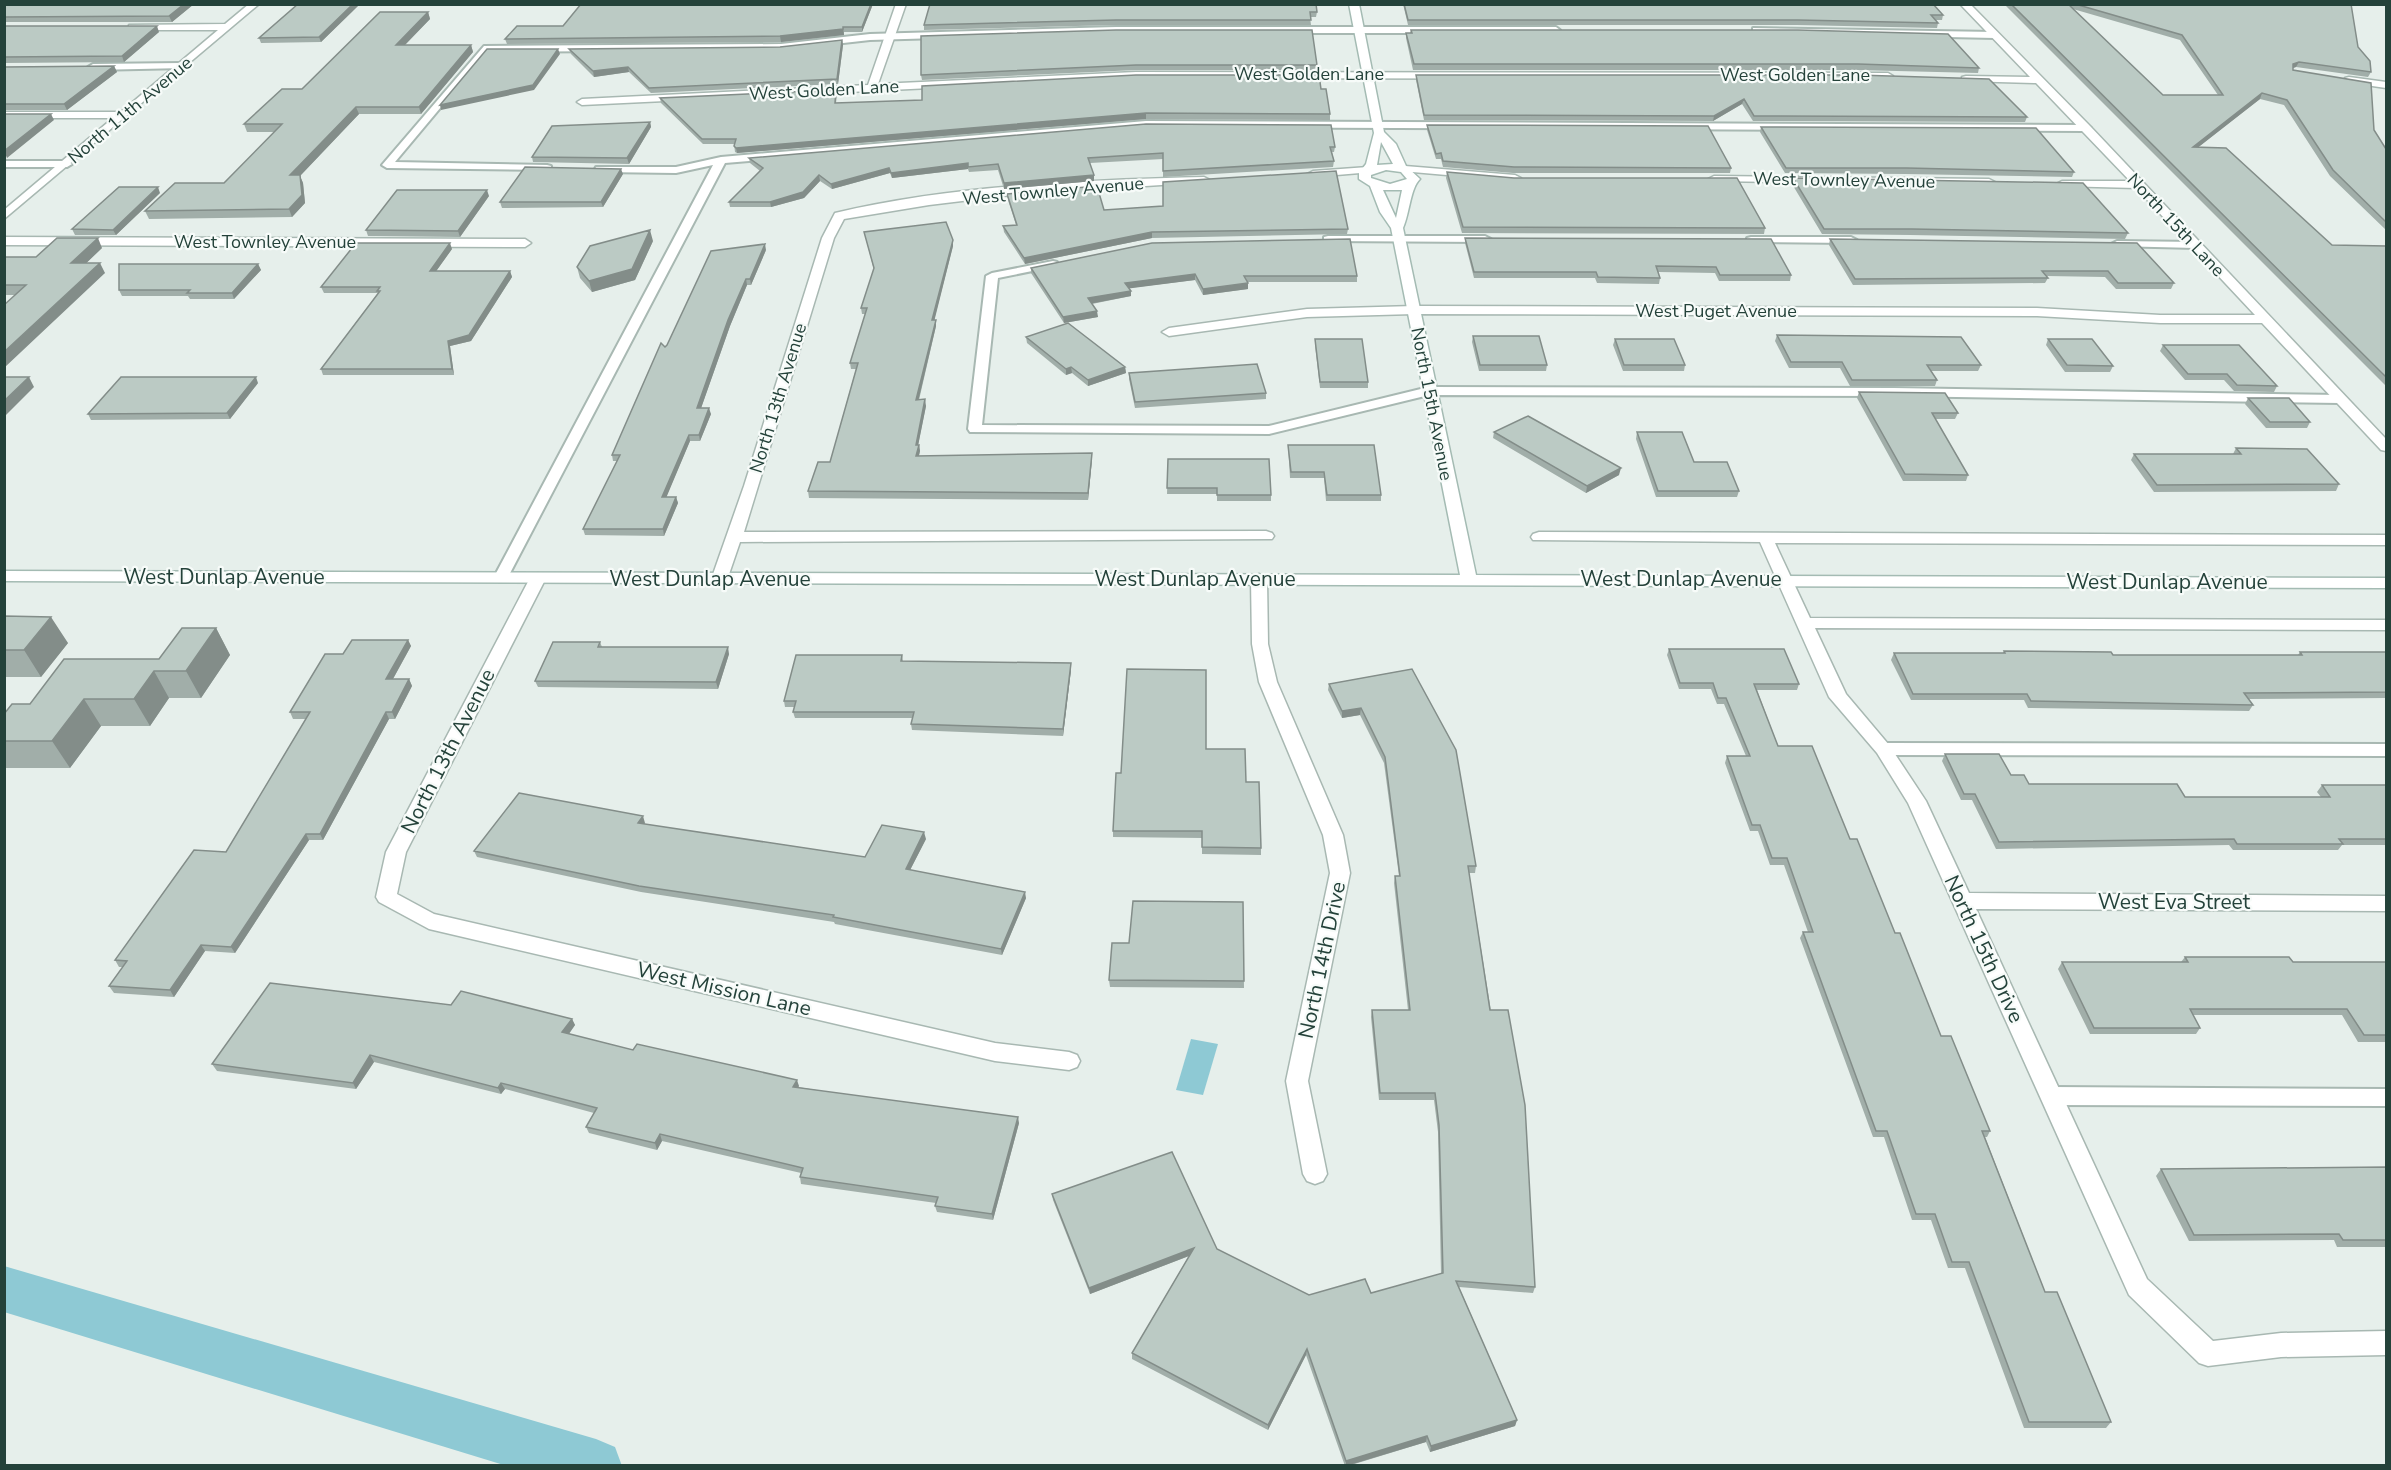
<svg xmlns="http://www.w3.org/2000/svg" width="2391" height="1470" viewBox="0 0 2391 1470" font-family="'Nunito Sans',sans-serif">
	<rect width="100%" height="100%" fill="#e6efeb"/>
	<path fill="#8ec9d4" d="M1191,1039l27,5 -15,51 -27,-5z"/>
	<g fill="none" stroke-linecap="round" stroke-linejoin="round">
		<path fill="#8ec9d4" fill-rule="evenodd" d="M4,1266l592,173 19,8 7,19h-115l-503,-154z"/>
		<defs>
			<path id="lane" d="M1116,27h440l4,3 -4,3h-440l-246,7 -89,10 -294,2 -92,110 152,3 4,1v4l-164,-2 -5,-3 102,-119 297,-2 89,-10z
				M1753,28l242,4 4,3 -4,3 -239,-5 -3,-1z
				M182,63l5,3 -2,2 -92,2 -5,-3 5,-3z
				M1146,121l940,4 5,3 -5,3 -940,-4 -421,36 -217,414 -2,3h-10l-2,-3 219,-412 -37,8 -76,-1 -5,-3 1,-2h80l45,-10z
				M4,161h63l5,3 -5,3h-63z
				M1328,236h157l6,3 -6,3 -161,-1v-4z
				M1751,237h100l6,3 -6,3 -104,-1v-4z
				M2117,241l79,1 6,3 -6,3 -83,-2 -2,-2z
				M1053,261l4,1v4l-59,12 -16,147 287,1 160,-39 465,1 446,7 6,4 -6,4 -446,-7 -465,-1 -160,39 -299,-2 -2,-3 18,-153 6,-3z
				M1883,743l503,1v12l-503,-1 -8,-6z
				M2052,1087l334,2v17l-334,-1 -7,-3 -3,-6 3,-6z"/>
			<path id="street" d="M249,4h10l-255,215v-9l109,-92h-109v-6h117l97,-82h-86l-3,-1v-4l96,-1z
				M896,4h10l-28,80 258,-12 752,1 5,3 -5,3 -752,-1 -554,27 -5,-3 5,-3 286,-14z
				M1960,4h10l120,122 296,313v12l-5,-1 -119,-127h-102l-123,-7 -623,-2 -107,3 -138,19 -7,-4 7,-4 138,-19 107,-3 623,2 123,7h95l-119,-127 -78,-2 -2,-2 6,-3h68l-94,-98 -74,-2v-4l4,-1 64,1z
				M2349,77l37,5v6l-41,-6v-4z
				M1405,166l110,9 6,3 -6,3 -114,-10v-4z
				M1368,167l6,3 -2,2 -59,5 -6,-3 6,-3z
				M1714,176l275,3 6,3 -6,3 -279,-4 -2,-2z
				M1204,177l6,3 -2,2 -187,12 -92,11 -85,14 -10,19 -90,294 522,-1 6,2 2,3 -2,3 -532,3 -13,38 -8,5 -6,-1 -2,-4 33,-94 78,-248 13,-25c115,-28 251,-33 369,-36z
				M4,237l521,2 6,4 -6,4 -521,-2z
				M1539,532l847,3v10l-611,-2 35,75 576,2v10l-571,-2 31,66 43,51 37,56 43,92 417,3v15l-410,-2 171,370 66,62 68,-8 105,-2v24l-105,2 -73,9 -9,-3 -70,-68 -221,-492 -31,-50 -48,-56 -69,-155 -227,-2 -2,-3 2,-3z
				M538,573l8,5 -140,274 -9,42 37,20 561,129 74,9 8,3 3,6 -3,6 -8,3 -74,-9 -566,-132 -50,-27 -3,-5 10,-45 144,-274z
				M1259,574l8,5 1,65 9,38 66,153 7,38 -42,208 19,93 -4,7 -8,3 -8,-3 -4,-7 -17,-93 44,-208 -7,-38 -64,-153 -7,-38 -1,-65z"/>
			<path id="secondary" d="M1349,4h10l25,128 12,12 10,22 14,13c-10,10 -10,33 -17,49l73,347 910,3v10l-2382,-7v-10l1456,4 -69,-347 -11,-16 -10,-26 -11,-7v-6l7,-9 8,-31zM1381,142l12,22 -16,1zM1386,170l15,2 6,7 -17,5 -19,-6v-3zM1383,190h19l-6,28z"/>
		</defs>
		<use href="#lane" stroke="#a8b8b2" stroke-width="4"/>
		<use href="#street" stroke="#a8b8b2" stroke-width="3"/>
		<use href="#secondary" stroke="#a4bbb3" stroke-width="3"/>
		<use href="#lane" fill="#fff" fill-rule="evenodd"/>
		<use href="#street" fill="#fff" fill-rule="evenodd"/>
		<use href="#secondary" fill="#fff" fill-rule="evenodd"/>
	</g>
	<path fill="#a1aea9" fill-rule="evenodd" d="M4,4h190l-22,18h-168z
		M298,4h62l-39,38 -60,1 -2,-5z
		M873,4l-11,28h-18v3l-63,7 -274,2 -2,-5 58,-13z
		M1403,4h530l10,11 -1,5h-6l2,3 -1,5 -140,-3h-389z
		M2004,4h347l7,43 13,25 -3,5 -72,-10 -3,1v2l81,60 12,19v81l-56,-54 -46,-71 -24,-6 -62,48 134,98 54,1v140zM2073,9l107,31 38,55h-55z
		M428,12l2,7 -25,26h66l2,7 -52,62h-62l-59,62 3,7 2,20 -13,14 -143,2 -4,-8 79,-28 51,-51h-28l-3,-8z
		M1317,12l-1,5h-6l1,8h-195l-192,5v-5z
		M4,26l155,6 -35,30 -120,1z
		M1312,30l5,35v5h-181l-214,10 -1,-5z
		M1411,30l568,38 -1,5 -122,-3h-443l-7,-32v-5h4z
		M842,40l1,5 -5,39 -187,9 -22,-21 -35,5 -23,-23 -2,-5 211,-2z
		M114,66l3,6 -50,38h-63v-43z
		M1416,75l611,42 -2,5 -272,-1 -11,-17 -29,17 -289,-1 -8,-40z
		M1321,89l9,25v6l-184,-1 -409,34 -2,-1 -1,-8h-31l-42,-41 -1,-5 176,-8 1,5 -1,8z
		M650,122l1,5 -22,37 -96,-2 -1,-5z
		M1427,125l304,43 -1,5h-217l-70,-6 -2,-8h-5l-9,-29z
		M1761,127l313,45 -2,5 -167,-3 -120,-1 -25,-41z
		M1335,147l-1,5h-2l2,9 -1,6 -170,10v-18l-73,4 4,18 -90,8 -6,-19 -29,2 -1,-3 -76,9 -2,-5 -58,16 -12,-8 -16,17 -33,9h-41l-1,-5 31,-31 -10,-8 -1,-5z
		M1447,172l318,56 -1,6 -302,-1 -16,-55z
		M623,174l-20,33 -101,1 -2,-6z
		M1793,178l335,55 -3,6 -215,-4 -88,-1 -30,-50z
		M160,193l-44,42h-41l-3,-6z
		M1007,194l97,16 59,-4 185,23 -1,5 -195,4 -127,26 -21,-32 -1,-6 13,-1 -8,-25z
		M489,196l-29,41 -92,-1 -2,-6z
		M864,232l89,14 -19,74 2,6 -17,74 7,6 -8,39h1l1,6 -1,5 173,3 -4,41 -279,-2 -1,-7 22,-29 26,-93h-5l-1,-6 16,-49h-4l-1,-6 13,-38z
		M1465,238l326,37 -1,6h-71l-4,-8 -57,-1 2,6 -1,6 -62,-1 -2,-5h-121l-9,-35z
		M1830,239l307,4 37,40 -3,6h-55l-11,-12 -58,-1 1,2 -3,5 -192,2 -24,-40z
		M653,241l-18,39 -43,12 -12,-14 -3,-11z
		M102,248l-16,15 19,10 -89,22h-12v-38h32z
		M452,249l-16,22h74l2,6 -41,64 -21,5 4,29h-131l-2,-6 57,-76h-54l-3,-6z
		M766,250l-15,35h-4l-17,41 -29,82 10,6 -11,27h-10l-24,56h10l2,6 -14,33 -79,-1 -2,-6 34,-68h-4l-1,-6 53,-108z
		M258,264l3,6 -27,29h-44l-2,-3h-66l-3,-6z
		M1031,268l326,8v6h-110l1,7 -45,6 -8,-15 -66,8 2,8 -39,8 6,13 -34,6 -33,-50z
		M1777,335l204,30 -3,6h-47l6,9 -2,6h-85l-10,-18h-51l-14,-27z
		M1473,336l74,29 -1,6h-67l-7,-29z
		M1026,337l99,30 1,6 -38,13 -16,-13 -6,2 -39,-32z
		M1315,339l53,43v6h-48l-5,-43z
		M1615,339l70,26 -1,6h-61l-10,-26z
		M2048,339l65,27 -3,6h-45l-19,-27z
		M2163,345l114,41 -3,6 -40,-1 -10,-11h-39l-25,-29z
		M1129,373l137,20v6l-131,9 -6,-29z
		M258,383l-28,36 -139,1 -3,-6z
		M1859,392l99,21 -3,6h-20l33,56 -2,6h-63l-46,-83z
		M2248,398l62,24 -3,6h-41l-21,-24z
		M1494,432l125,43 -33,18 -93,-55z
		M1637,432l102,59 -2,6h-81l-20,-58z
		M1288,445l93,50v6h-55l-2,-23h-34z
		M2236,448l103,36 -3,7 -182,1 -23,-32 3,-6h99z
		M1168,459l103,36v6h-54v-7h-50z
		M4,616l64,27 -27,34h-35l-2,1z
		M216,628l14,27 -29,43h-32l-19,28h-49l-31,42h-66v-54l26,-10 129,-45z
		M408,640l3,6 -18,33h16l3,7 -17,33h-6l-66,121h-14l-74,113 -30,-2 -31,46 -60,-4 -5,-7 14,-19h-4l-4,-7 111,-108 80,-133h-13l-3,-7 53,-58z
		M600,642l2,5 127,7 -11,35 -180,-2 -3,-6z
		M1669,649l130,35 -2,6h-40l21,56 72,93 45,94 46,103 49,95 -3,6h-2l60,155 66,130 -5,6h-82l-59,-160h-17l-17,-48h-19l-28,-83h-11l-73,-199 3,-6h5l-24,-67h-14l-12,-34h-8l-25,-68 2,-7h19l-22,-52h-7l-6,-15h-32l-12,-34z
		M2004,651l109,4h185l2,-3 86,1v45l-137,1 4,6 -4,6 -221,-3 -4,-8h-113l-20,-40 3,-7h109z
		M902,655l1,6 168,2v7l-8,66 -151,-6 -1,-6 2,-6h-118l-2,-6 2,-5h-10l-1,-6z
		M1412,669l64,197 -1,7h-6l66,414 -2,6 -74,-6 58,133 -2,6 -85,26 -4,-10 -78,24h-3l-39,-111 -38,75 -136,-71v-6l57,-97 -99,38 -37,-94 -1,-6 165,55 92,46 62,-2 70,-19 -3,-142 -4,-32h-55l-8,-83 1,-7h36l-14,-127 1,-7h4l-15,-113 -24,-48 -18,3 -14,-28 1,-6z
		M1206,749l40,33 15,66v7l-59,-1v-16l-89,-1v-6l8,-58z
		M1945,754l66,21 18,9 156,13h136l-4,-5 5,-7h64v60h-44l-4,5h-105l-4,-5 -233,4 -24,-49h-11l-19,-39z
		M645,823l-1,1 221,33 61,-18 -16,31 116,28 -24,57 -167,-31 -1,-2 -193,-30 -164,-35 -3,-6z
		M1243,902l1,86 -134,-1 -1,-7 20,-37z
		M2185,957l108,5h93v80h-28l-16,-27h-149l7,13 -4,6h-106l-32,-65 4,-7h119z
		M451,1005l121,14 3,6 -6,9 64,16 166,36 -1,1 221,36 -26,97 -56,-8 -2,-6 1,-3 -135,-19 -1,-7 1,-4 -139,-32 -5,9 -68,-17 -3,-6 8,-14 -89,-24 -4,5 -127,-32 -18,27 -139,-18 -5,-7z
		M2386,1167v80h-49l-3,-7 -145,1 -33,-65 5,-7z"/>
	<path fill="#838d89" d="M184,4h10l-22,18 -3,-6z
		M353,4h7l-39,38 -2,-5z
		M871,4h2l-11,28v-5z
		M428,12l2,7 -32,33 -2,-7z
		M157,26l2,6 -35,30 -2,-6z
		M843,27l1,8 -63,7 -1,-6z
		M842,40l1,5 -5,39 -1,-5z
		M471,45l2,7 -52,62 -2,-7z
		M558,49l2,5 -26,36 -93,20 -1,-5z
		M2299,62l-3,5 -6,2 3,-5z
		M114,66l3,6 -50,38 -3,-6z
		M628,67l1,5 -35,5 -1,-6z
		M2262,93l-2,6 -69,54 2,-6z
		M1744,99l-2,5 -29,17 1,-5z
		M356,107l3,7 -59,62 3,7 2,20 -13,14 -3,-8 1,-34z
		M1146,113v6l-409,34 -1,-5z
		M51,114l3,6 -47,38 -3,-7z
		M650,122l1,5 -22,37 -2,-6z
		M968,163v6l-76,9 -1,-5z
		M889,168l1,5 -58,16 -1,-5z
		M621,169l2,5 -20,33 -2,-5z
		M819,175l1,6 -16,17 -33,9 -1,-5z
		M1094,175v6l-90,8v-6z
		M158,187l2,6 -44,42 -3,-5z
		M487,190l2,6 -29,41 -2,-6z
		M650,230l3,11 -18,39 -43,12 -3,-11z
		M1152,232v6l-127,26 -1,-6z
		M98,238l4,10 -26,25 -5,-10z
		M953,240v6l-20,80 -1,-6z
		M450,243l2,6 -20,28 -2,-6z
		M765,244l1,6 -15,35 -1,-6z
		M100,263l5,10 -101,95v-16z
		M258,264l3,6 -27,29 -2,-6z
		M510,271l2,6 -41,64 -21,5 4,29 -2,-6 -4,-28z
		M1195,274v6l-70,9v-6z
		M746,279l1,6 -17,41 -31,88 -2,-6 31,-88z
		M1248,283v6l-45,6v-6z
		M1131,291v5l-42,8 -1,-6z
		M1097,311l1,6 -34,6 -1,-6z
		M936,320v6l-19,80 -1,-6z
		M1071,367l1,6 -6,2v-6z
		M1125,367l1,6 -38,13v-6z
		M29,377l5,10 -30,30v-16z
		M256,377l2,6 -28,36 -3,-6z
		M925,399l1,7 -9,45 -1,-6z
		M709,408l2,6 -11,27 -1,-6z
		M689,435l1,6 -26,62 -2,-6z
		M919,445l1,6 -3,11 -1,-6z
		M1092,453v6l-4,41v-7z
		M1621,468l-2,7 -33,18 1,-7z
		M676,497l2,6 -14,33 -1,-7z
		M51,617l17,26 -27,34 -17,-27z
		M216,628l14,27 -29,43 -15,-27z
		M408,640l3,6 -22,40 -3,-7z
		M728,647l1,7 -11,35 -2,-7z
		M1071,663v7l-8,66v-7z
		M154,671l15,27 -19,28 -16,-27z
		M409,679l3,7 -17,33 -3,-7z
		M84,699l17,27 -31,42 -18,-27z
		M1361,708l-1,7 -18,3v-7z
		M386,712l3,7 -66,121 -3,-6z
		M643,816l2,7 -5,7 -2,-7z
		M924,832l2,7 -19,37 -1,-7z
		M306,834l3,6 -74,113 -4,-6z
		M1025,892l1,6 -24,57 -1,-6z
		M201,945l4,6 -31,46 -4,-7z
		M572,1019l3,6 -10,14 -3,-7z
		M370,1055l4,7 -18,27 -3,-6z
		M797,1080l2,6 -4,7 -2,-6z
		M501,1083l4,6 -4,5 -3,-6z
		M1018,1117l1,6 -26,97 -1,-6z
		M660,1134l2,7 -5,9 -2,-7z
		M1194,1248v6l-104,40 -1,-6z
		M1307,1349l-1,6 -38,75v-5z
		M1517,1420l-2,6 -85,26 1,-6z
		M1427,1436l-1,6 -80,24v-5z"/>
	<path fill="#bbcac4" stroke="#838d89" stroke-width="1.5" d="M4,4h180l-15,12 -165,1z
		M298,4h55l-34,33 -60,1z
		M581,4h290l-9,23h-19v2l-63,7 -275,3 12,-13h46z
		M930,4h386l1,8h-7l1,8h-195l-192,5z
		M1404,4h529l10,11h-12l7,8 -140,-3h-390z
		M2011,4h57l95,91h60l-41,-60 -107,-31h276l7,43 12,14 1,11 -72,-10 -6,2v6l78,13 3,47 12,19v73l-53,-52 -46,-70 -25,-7 -69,54 33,1 106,97 54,1v131z
		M380,12h48l-32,33h75l-52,62h-63l-66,68h10l2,20 -13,14 -144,2 30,-28h49l58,-59h-38l38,-35h20z
		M4,26h153l-35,30 -118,1z
		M1116,30h196l5,35h-181l-215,10v-39z
		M1411,30h387l150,4 31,34 -121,-4h-444l-8,-31h6z
		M842,40l-5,39 -188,9 -21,-21 -35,4 -24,-22 211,-2z
		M487,49h71l-25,36 -93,20z
		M114,66l-50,38h-60v-37z
		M1136,75h183l2,14h5l4,25 -184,-1 -410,35 -2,-2 2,-7h-34l-42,-41 176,-8 -1,13 87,-3v-14z
		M1416,75h441l132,4 38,38 -273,-1 -10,-17 -30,17 -290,-1z
		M4,114h47l-47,37z
		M650,122l-23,36 -95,-1 20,-31z
		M1146,124l185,1 4,22h-5l4,14 -171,10v-18l-75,5 6,17 -90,8 -6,-19 -30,3v-4l-77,10 -2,-5 -58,16 -12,-9 -16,17 -33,10h-41l34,-34 -14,-10z
		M1427,125l281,1 23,42 -217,-1 -71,-6 -2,-8 -5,1z
		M1761,127l275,1 38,44 -167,-4h-121z
		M525,167l96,2 -20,33h-101z
		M1336,171l12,58 -196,3 -128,26 -21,-32 14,-1 -10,-31 90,-8 7,24 59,-4v-24z
		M1447,172l67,6h223l28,50 -302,-1z
		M1793,178l290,5 45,50 -216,-4h-88z
		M119,187h39l-45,43 -41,-1z
		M397,190h90l-29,41 -92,-1z
		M946,222l7,18 -21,80h4l-20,80 9,-1 -9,46h3l-3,11 176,-3 -4,40 -280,-2 10,-29h12l28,-99h-8l17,-55h-6l13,-40 -10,-36z
		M650,230l-18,39 -43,12 -12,-14 13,-21z
		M57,238h41l-27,25h29l-96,89v-47l22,-20h-22v-28h32z
		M1465,238l306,1 20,36h-71l-4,-8 -60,-1 4,12 -62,-1 -2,-5h-122z
		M1350,239l7,37h-113l4,7 -45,6 -8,-15 -70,9 6,8 -43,7 9,13 -34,6 -32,-49 121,-25z
		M1830,239l307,4 37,40h-56l-10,-12h-66l6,7 -193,1z
		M356,243h94l-20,28h80l-41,64 -21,6 4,28h-131l59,-78h-3l3,-4h-59z
		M765,244l-15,35h-4l-18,41 -31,88h12l-10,27h-10l-27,62h14l-13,32h-80l37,-74h-8l49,-112 4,4 2,-2 44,-94z
		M119,264h139l-26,29h-45l3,-3h-71z
		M1068,323l57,44 -37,13 -17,-13 -5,2 -40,-32z
		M1777,335l184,2 20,28h-54l10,15h-85l-10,-18h-51z
		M1473,336h66l8,29h-67z
		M1315,339h47l6,43h-48z
		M1615,339h59l11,26h-61z
		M2048,339h44l21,27 -46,-1z
		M2163,345h76l38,41 -40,-1 -10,-11h-39z
		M1257,364l9,29 -131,9 -6,-29z
		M4,377h25l-25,24z
		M121,377h135l-29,36 -139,1z
		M1859,392l86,1 13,20h-26l36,62 -63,-1z
		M2248,398h41l21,24h-40z
		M1528,416l93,52 -34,18 -93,-54z
		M1637,432h45l12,30h33l12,29h-81z
		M1288,445h86l7,50h-54l-3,-23h-33z
		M2236,448l71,1 32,35 -182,1 -23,-31h107z
		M1168,459h101l2,36h-54v-7h-50z
		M4,616l47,1 -27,33h-20z
		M182,628h34l-30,43h-32l-20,28h-50l-32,42h-48v-27l8,-10h18l34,-45h95z
		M352,640h56l-22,39h23l-17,33h-6l-66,122h-14l-75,113 -30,-2 -31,45 -61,-4 18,-25 -12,-1 79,-110 32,2 84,-140h-20l35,-58h18z
		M553,642h47l-2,5h130l-12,35 -181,-1z
		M1669,649h115l15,35h-45l24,62h34l38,93h7l38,94h5l41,103h10l39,95h-8l63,161h12l54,130h-82l-60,-160h-17l-17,-48h-19l-29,-83h-11l-73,-199h10l-26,-74h-15l-12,-33h-8l-25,-69h23l-24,-58h-8l-5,-15h-33z
		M2004,651l107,1 2,3h189l-2,-3h86v40l-142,1 9,12 -222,-4 -4,-7h-114l-19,-41h111z
		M796,655h106l-1,6 170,2 -8,66 -152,-5 3,-12h-121l3,-11h-12z
		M1127,669l79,1v79h39l1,33h13l2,66 -59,-1v-16h-89l3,-58h5z
		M1412,669l44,81 20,116h-8l22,144h18l17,95 10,182 -79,-6 61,139 -86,26 -4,-10 -81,25 -39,-112 -39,76 -136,-72 62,-105 -105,40 -37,-94 120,-42 45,97 92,46 56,-16 6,14 72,-20 -4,-148 -4,-32h-55l-8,-83h38l-15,-134h5l-15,-119 -24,-49 -19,3 -13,-27z
		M1945,754h54l12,21h13l5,9h148l8,13h145l-8,-12h64v54h-47l4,5h-106l-3,-5 -235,3 -24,-48h-11z
		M519,793l124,23 -5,7 227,34 17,-32 42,7 -18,37 119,23 -24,57 -168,-32 1,-2 -195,-29 -165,-35z
		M1133,901l110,1 1,79 -135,-1 3,-37h17z
		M2185,957h104l4,5h93v73h-22l-17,-26h-157l10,19h-106l-32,-66h126z
		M270,983l181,22 10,-14 111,28 -10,13 71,18 4,-6 160,36 -4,7 225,30 -26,97 -57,-8 3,-9 -138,-20 3,-9 -143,-34 -5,9 -69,-16 11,-19 -96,-25 -3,5 -128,-33 -17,28 -141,-19z
		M2386,1167v73h-43l-4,-6 -145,1 -33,-66z"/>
	<g text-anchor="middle" stroke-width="4.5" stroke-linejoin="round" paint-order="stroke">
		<g font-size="18" fill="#24423a" stroke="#f7fbf9">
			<text x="1309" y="80">West Golden Lane</text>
			<text x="1795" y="81">West Golden Lane</text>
			<text transform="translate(824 90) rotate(-3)" y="6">West Golden Lane</text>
			<text transform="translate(130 110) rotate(-40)" y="6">North 11th Avenue</text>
			<text transform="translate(1844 180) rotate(1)" y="6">West Townley Avenue</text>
			<text transform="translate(1053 191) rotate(-5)" y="6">West Townley Avenue</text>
			<text transform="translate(2176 225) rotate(47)" y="6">North 15th Lane</text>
			<text x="265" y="248">West Townley Avenue</text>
			<text x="1716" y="317">West Puget Avenue</text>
			<text transform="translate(778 398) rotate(-73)" y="6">North 13th Avenue</text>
			<text transform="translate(1432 404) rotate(79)" y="6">North 15th Avenue</text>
		</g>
		<g font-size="21" fill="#24423a" stroke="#f7fbf9">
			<text x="224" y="584">West Dunlap Avenue</text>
			<text x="710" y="586">West Dunlap Avenue</text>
			<text x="1195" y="586">West Dunlap Avenue</text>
			<text x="1681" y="586">West Dunlap Avenue</text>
			<text x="2167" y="589">West Dunlap Avenue</text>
			<text transform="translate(448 751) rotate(-63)" y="7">North 13th Avenue</text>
			<text x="2174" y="909">West Eva Street</text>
			<text transform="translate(1984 949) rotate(65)" y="7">North 15th Drive</text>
			<text transform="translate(1322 960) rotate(-78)" y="7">North 14th Drive</text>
			<text transform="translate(724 989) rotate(13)" y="7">West Mission Lane</text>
		</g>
	</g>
	<rect width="2391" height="1470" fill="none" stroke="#24423a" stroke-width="12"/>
</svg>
